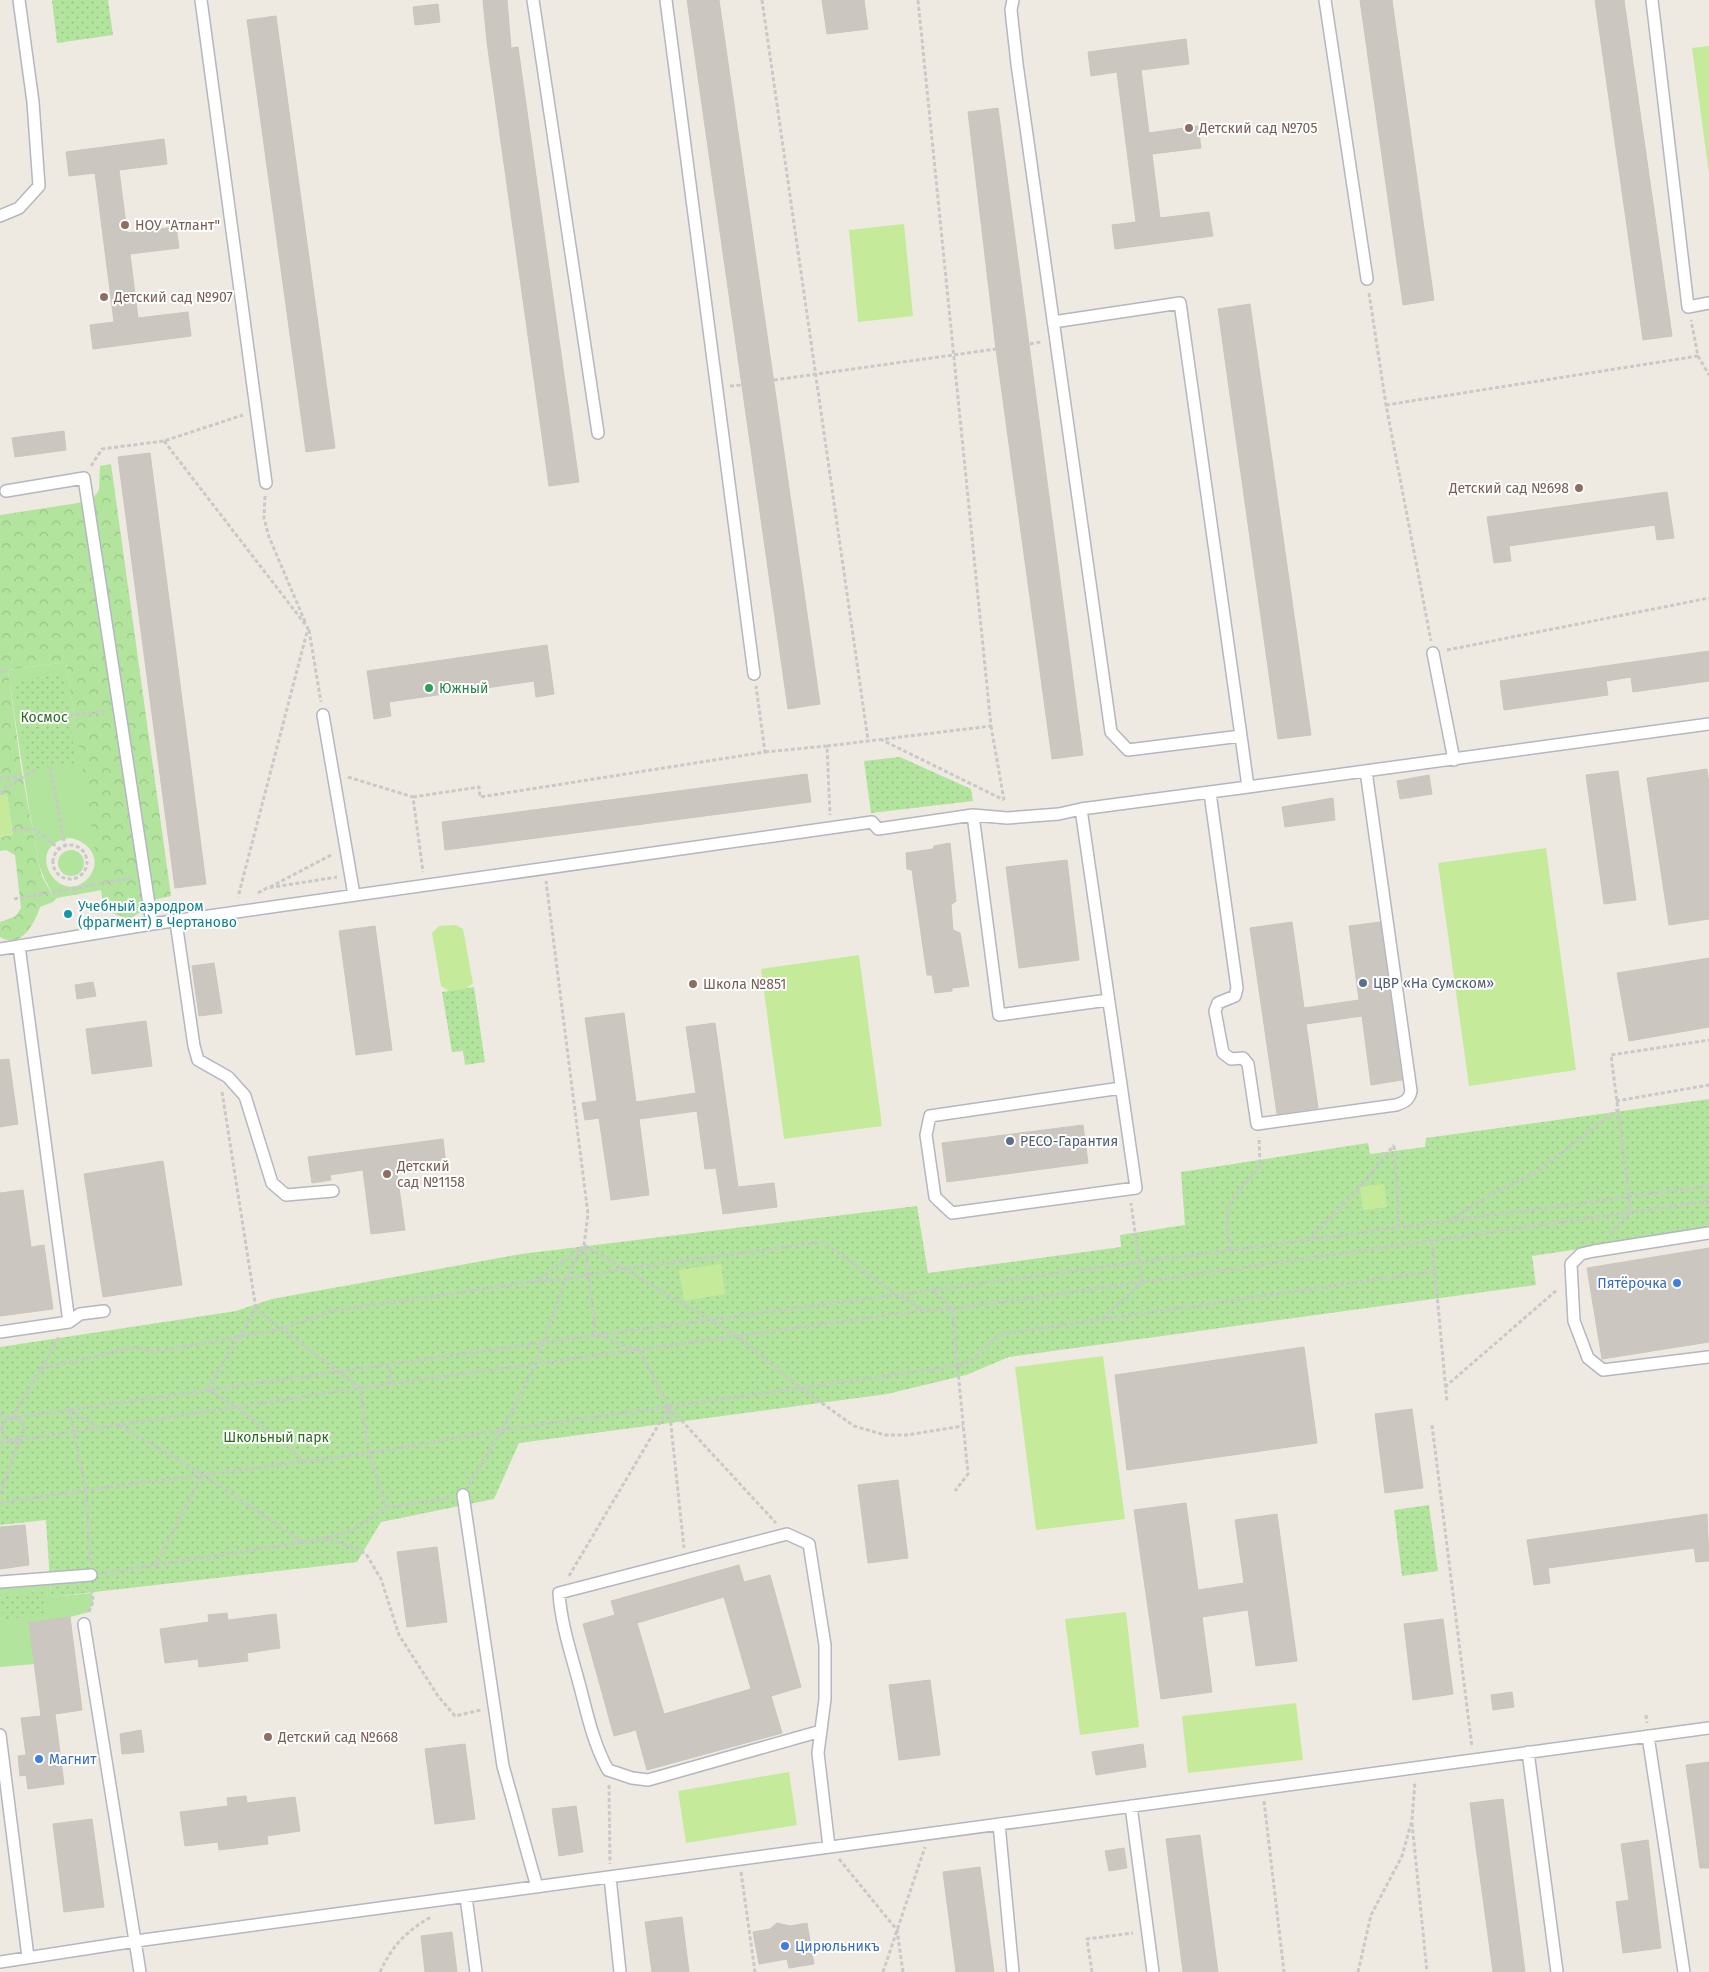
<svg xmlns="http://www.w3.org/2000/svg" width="1709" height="1972" viewBox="0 0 1709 1972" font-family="'Fira Sans',sans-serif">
	<defs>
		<pattern id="forest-crowns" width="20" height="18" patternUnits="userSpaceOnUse" patternTransform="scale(1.25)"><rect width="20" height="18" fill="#b3e49e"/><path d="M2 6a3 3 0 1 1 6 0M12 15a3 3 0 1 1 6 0" fill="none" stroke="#9ac488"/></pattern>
		<pattern id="park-dots" width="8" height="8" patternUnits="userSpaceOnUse" patternTransform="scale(1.25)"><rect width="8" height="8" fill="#b3e49e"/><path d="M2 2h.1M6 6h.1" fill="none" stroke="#9ac488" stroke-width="1.8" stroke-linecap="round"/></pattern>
	</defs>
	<rect width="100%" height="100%" fill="#efeae1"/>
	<path fill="#b3e49e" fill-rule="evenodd" d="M66,662l36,228 -45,8 -4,4c0,-13 -12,-25 -14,-39 -12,-64 -22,-128 -31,-193zM70,838c19,3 33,22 19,39 -29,34 -69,-32 -19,-39z
		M58 863a13 13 0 1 1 26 0a13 13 0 1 1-26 0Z
		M50,1578l1,19 41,-4 1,9 -4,10 -19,5 -41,6 6,41 -35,3v-85z"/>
	<path fill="url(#forest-crowns)" d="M111,464l60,432 -22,5 -8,11 -12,7 -25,-9 -38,-248 -58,8 13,97 20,107 12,23v5l-13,5c-5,16 -19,43 -40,30v-15l16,-6 5,-8 -6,-53 -9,-5 -6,1v-14l13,-2 -6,-40h-7v-280l91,-14 8,-11 1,-24z"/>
	<path fill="url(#park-dots)" d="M52,0h56l5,35 -56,8z
		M63,674l13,89 -49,7 -13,-89z
		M900,757l71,32 2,12 -102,12 -7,-52z
		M474,987l11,75 -20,3 -2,-14 -11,1 -10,-60z
		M1709,1099v131l-177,26 4,29 -527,72 -43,18 -79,19 -368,49 -25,56 -113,23 -24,40 -306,35 -5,-77 -46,5v-178l236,-36 36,-12 249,-45 396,-48 11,67 193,-26 -1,-12 65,-10 -4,-53 187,-29 2,11 55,-7 1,-9z
		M1429,1505l9,66 -36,5 -8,-66z
		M43,1591l3,22 -42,7 -4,-23z"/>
	<path fill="#c5eb9a" d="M1709,46v128l-17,-126z
		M904,224l9,92 -55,6 -9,-92z
		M7,794l6,41 -13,2v-42z
		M1546,848l30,222 -107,16 -31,-223z
		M456,925l7,4 10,54 -6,5 -18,3 -8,-5 -9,-53 7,-7z
		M859,955l23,171 -98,13 -23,-170z
		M1384,1184l3,23 -24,3 -3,-23z
		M721,1264l4,30 -41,7 -5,-31z
		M1103,1356l22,163 -89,11 -21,-163z
		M1126,1612l13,115 -59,8 -15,-116z
		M1296,1703l7,57 -115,13 -6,-57z
		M789,1772l8,53 -111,18 -8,-52z"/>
	<path fill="#cbc6c0" stroke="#cbc6ba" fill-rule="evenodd" d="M483,0h24l4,48 7,-1 61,435 -30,4 -62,-444z
		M687,0h32l101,704 -32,5z
		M822,0h42l4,29 -41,5z
		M1360,0h32l42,300 -31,5z
		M1595,0h29l48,336 -29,4z
		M438,4l2,18 -25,3 -2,-18z
		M276,16l59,432 -29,4 -59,-432z
		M1186,39l3,25 -48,6 8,63 49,-7 3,22 -49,6 8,64 49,-6 4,24 -98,13 -3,-24 24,-3 -19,-150 -26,4 -3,-24z
		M998,108l85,647 -31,4 -56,-410 -28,-237z
		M164,139l3,25 -48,6 8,63 49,-6 3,21 -49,6 8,64 50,-6 3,24 -98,13 -3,-24 24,-3 -19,-149 -26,3 -3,-24z
		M1250,304l61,431 -33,4 -60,-430z
		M64,431l2,19 -51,7 -3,-19z
		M150,453l56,431 -31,4 -57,-431z
		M1667,492l7,46 -17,2 -2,-15 -146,21 2,15 -17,2 -7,-46z
		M547,645l7,49 -18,3 -2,-16 -145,21 2,14 -17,3 -7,-48z
		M1709,651v30l-76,11 -2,-15 -25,4 2,14 -104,15 -4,-29z
		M1707,769l2,15v135l-40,6 -22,-147z
		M1618,771l18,129 -32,4 -18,-129z
		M807,774l4,28 -366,48 -3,-28z
		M1429,775l3,19 -32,5 -3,-18z
		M1333,798l2,22 -50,7 -3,-20z
		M950,843l6,58 -5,4 2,25 7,3 9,53 -17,2v3l-17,2 -3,-18h-5l-15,-105 -5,-1 -1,-16 27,-4 1,-3z
		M1067,860l12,100 -60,8 -13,-101z
		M1292,922l12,86 55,-8 -10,-74 31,-4 22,158 -31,5 -9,-69 -56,8 12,84 -41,6 -27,-186z
		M375,926l17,124 -36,5 -17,-124z
		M1709,958v69l-80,14 -12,-68z
		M214,963l8,50 -23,3 -7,-50z
		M93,982l3,14 -19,3 -2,-14z
		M624,1013l12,89 60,-9 -10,-66 29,-4 23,164 36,-4 3,24 -54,7 -7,-46 -11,1 -8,-58 -58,8 10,76 -38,5 -12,-82 -14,2 -3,-17 15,-2 -12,-83z
		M146,1021l6,45 -60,8 -6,-45z
		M9,1059l9,65 -18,3v-67z
		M1083,1125l5,38 -141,19 -5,-39z
		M443,1139l3,27 -18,3 -1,-7 -31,5 9,63 -34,4 -8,-64 -33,5 1,5 -19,3 -4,-26z
		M163,1161l19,124 -79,12 -19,-123z
		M23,1190l8,57 13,-2 9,64 -53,7v-123z
		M1709,1248v94l-107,17 -15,-91z
		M1304,1347l13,96 -190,27 -12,-95z
		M1412,1409l11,79 -38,5 -10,-79z
		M898,1480l10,78 -40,5 -10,-78z
		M1186,1503l12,87 46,-7 -9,-63 42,-6 20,147 -41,5 -8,-56 -46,7 10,75 -51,7 -27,-189z
		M1707,1514l2,47 -13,1 -2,-14 -146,20 2,15 -16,2 -7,-45z
		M25,1525l4,40 -29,4v-42z
		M437,1547l10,75 -40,5 -10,-75z
		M739,1565l5,17 26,-7 31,112 -30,9 11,37 -135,37 -11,-40 -22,6 -31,-112 32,-9 -4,-14zM724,1597l27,92 -87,25 -27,-91z
		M227,1613l1,7 48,-6 4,34 -33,5 1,8 -49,6 -1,-8 -33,4 -5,-34 49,-7 -1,-7z
		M70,1617l12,93 -27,4 9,70 -36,5 -2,-14 -6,1 -2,-20 8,-1 -5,-37 20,-2 -12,-93z
		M1443,1619l10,75 -40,6 -9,-76z
		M930,1680l10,75 -41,5 -10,-75z
		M1512,1692l2,15 -21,3 -2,-15z
		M141,1730l3,22 -22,2 -2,-20z
		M465,1744l10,75 -40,5 -10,-75z
		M1143,1744l3,23 -50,8 -4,-23z
		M1709,1762v106h-9l-14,-103z
		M246,1796l1,7 48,-6 5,34 -33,5 1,8 -49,6 -1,-8 -33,4 -5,-34 48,-6 -1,-8z
		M1503,1799l22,173h-32l-23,-169z
		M576,1806l7,46 -24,4 -7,-47z
		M92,1819l12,88 -40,5 -11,-88z
		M1200,1835l18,137h-35l-17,-133z
		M1648,1840l13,108 -38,5 -7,-51 13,-2 -8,-56z
		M1124,1848l3,20 -18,3 -4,-20z
		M980,1867l14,105h-38l-13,-100z
		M682,1917l7,55h-37l-7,-50z
		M777,1923l13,3 17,-3 7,41 -25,4 -2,-9 -28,5 -6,-32 17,-3z
		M452,1932l5,40h-32l-4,-36z"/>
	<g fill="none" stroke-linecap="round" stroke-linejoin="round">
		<defs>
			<path id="lane" d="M201,0l65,483
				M533,0l65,433
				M666,0l88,674
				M1013,0l-2,10 6,54 94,668 17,18 113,-14 7,51 461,-63
				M1325,0l42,279
				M1652,0l36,307 21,-4
				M0,216l19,-8 20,-22 -6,-84 -14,-102
				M1053,322l127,-19 61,433
				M6,491l78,-13 68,446
				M1433,653l21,107
				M323,715l31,180
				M1210,793l27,195 -2,8 -17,7 -3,8 8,42 8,6 12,-1 5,6 9,60 139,-19c9,-3 13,-5 15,-14l-45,-320
				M1081,809l55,379 -184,25 -17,-16 -9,-62 4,-19 191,-28
				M973,815l26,200 109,-15
				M176,922l18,124 4,14 30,17 17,19 27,87 14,12 47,-4
				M19,946l50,376
				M0,949l152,-25 720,-102 6,7 95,-14 34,3 52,-4 22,-5 167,-22
				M0,1332l69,-10 11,-8 24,-3
				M1708,1357l-105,13 -15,-12 -14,-37 -3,-57 10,-10 13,-3 115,-18
				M463,1495l40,271 34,121
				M0,1582l91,-7
				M84,1624l56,348
				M821,1731l-173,49 -16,-2 -24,-8c-15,-27 -21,-57 -29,-87 -8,-30 -18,-59 -20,-90l228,-59 22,10 16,101v54l-7,54 11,94
				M0,1735l28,222
				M1648,1736l36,236
				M1528,1752l29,220
				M1131,1806l22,166
				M999,1824l14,148
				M610,1877l10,95
				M466,1897l10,75
				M0,1962l136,-21 1573,-213"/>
		</defs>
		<use href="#lane" stroke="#b4b6c1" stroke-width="14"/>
		<path stroke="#c9c9c9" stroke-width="3" stroke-dasharray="4 2.5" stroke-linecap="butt" d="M762,0l106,740
			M1369,293l17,112 45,236
			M1030,344l11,-2
			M1698,356l11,19
			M774,380l222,-31
			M730,386l12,-1
			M1386,405l312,-49 -7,-36
			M164,441l144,187 -70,269
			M91,466l11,-17 62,-8 79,-26
			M265,496l-1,22 5,19 37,87
			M309,630l12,72
			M1447,650l262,-52
			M0,672l8,-2
			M69,716l37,-5
			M991,726l13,74
			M880,739l124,61
			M827,746l164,-20 -73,-726
			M765,752l62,-6 3,69
			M50,767l15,79
			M348,777l65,20 10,75
			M0,778l21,-2
			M2,795l1,-6 34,-20
			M413,797l66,-10 1,10 285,-45 -9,-66
			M12,830l23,-1 24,20
			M53 862a17 17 0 1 1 34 0a17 17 0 1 1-34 0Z
			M74,887l2,8
			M270,887l63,-33
			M258,893l9,-5 70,-11
			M14,899l118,-21
			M222,1092l34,217
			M1616,1101l93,-16
			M1394,1146l5,80
			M1453,1218l43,-26 40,-20 81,-62
			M1609,1234l20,-21v-17l-18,-141 98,-15
			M1311,1238l49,-51 34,-42
			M1432,1241l15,161
			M584,1245l152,90 66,54 52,37 31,9h22l56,-9
			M585,1246l11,89 44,16 29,56 15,141
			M1230,1250c-8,-53 0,-46 30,-84l-1,-29
			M537,1281l29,-2 57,-10 200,-27 74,53 28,15
			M935,1292l17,17 16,165 -13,17
			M1103,1318l39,-36 -11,-79
			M41,1369l18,-32
			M389,1385l1,-19
			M1445,1387l113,-98
			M69,1410l17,80 4,72
			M69,1410l29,17
			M0,1414l8,5
			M12,1417l29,-48 94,-22 18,5 129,-23 49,-18 206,-30 45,-34
			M2 1429a11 11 0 1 1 22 0a11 11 0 1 1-22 0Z
			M12,1418l584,-83 1113,-149
			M119,1425l83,49 101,68
			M1432,1425l40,322
			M0,1443l360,-55 565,-78 27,-1 757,-108
			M306,1462l-69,-55 -30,-18 49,-80 104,79 9,65 17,55
			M469,1485l33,-55 33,-65 31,-86 18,-34 4,-31 -42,-333
			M0,1494l19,-54
			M0,1503l86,-13 283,-37 133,-23 455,-64 16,-6 27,-26 435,-63
			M324,1539l24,6 18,9 15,25 18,56 39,61 17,20 26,-6
			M155,1566l47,-91
			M104,1573l219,-34 30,-9 33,-22 63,-10
			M569,1576l100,-169 107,116
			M89,1612l4,-10 -1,-13
			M1646,1715l1,8
			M609,1785l1,79
			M1264,1801l20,171
			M1412,1823l15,149
			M839,1859l58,71 6,42
			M741,1872l14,100
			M380,1972c12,-26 26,-41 51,-55
			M883,1972l42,-125
			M1092,1972l-5,-33 46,-6
			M1358,1972l13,-57 31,-59 10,-36 3,-39"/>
		<use href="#lane" stroke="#fff" stroke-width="11"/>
	</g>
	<g fill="#8d6e63" stroke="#fff" stroke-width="2">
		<circle cx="1189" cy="128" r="5"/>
		<circle cx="125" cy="225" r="5"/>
		<circle cx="104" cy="297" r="5"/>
		<circle cx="1579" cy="488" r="5"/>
		<circle cx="693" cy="984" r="5"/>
		<circle cx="387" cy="1174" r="5"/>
		<circle cx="268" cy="1737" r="5"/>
	</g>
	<circle fill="#2e9e5b" stroke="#fff" stroke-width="2" cx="429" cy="688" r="5"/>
	<circle fill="#0f9aa8" stroke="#fff" stroke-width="2" cx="68" cy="914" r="5"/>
	<g fill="#5c6f8a" stroke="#fff" stroke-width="2">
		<circle cx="1363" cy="983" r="5"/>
		<circle cx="1010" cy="1141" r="5"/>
	</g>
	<g fill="#3f7fe0" stroke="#fff" stroke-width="2">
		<circle cx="1677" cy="1283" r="5"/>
		<circle cx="39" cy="1759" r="5"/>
		<circle cx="785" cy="1946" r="5"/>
	</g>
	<g text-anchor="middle" stroke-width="4" stroke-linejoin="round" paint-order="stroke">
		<g font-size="14" fill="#785e54" stroke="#fff" text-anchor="start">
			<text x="1199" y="133">Детский сад №705</text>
			<text x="135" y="230">НОУ "Атлант"</text>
			<text x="114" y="302">Детский сад №907</text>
			<text x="1569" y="493" text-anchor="end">Детский сад №698</text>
			<text x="703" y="989">Школа №851</text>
			<text x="397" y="1171">Детский<tspan x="397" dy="16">сад №1158</tspan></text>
			<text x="278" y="1742">Детский сад №668</text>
		</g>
		<g font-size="14" fill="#27864d" stroke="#fff" text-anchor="start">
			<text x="439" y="693">Южный</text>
		</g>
		<g font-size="14" fill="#286d1c" stroke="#fff">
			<text x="44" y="722">Космос</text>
			<text x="276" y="1442">Школьный парк</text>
		</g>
		<g font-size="14" fill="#0d838f" stroke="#fff" text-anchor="start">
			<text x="78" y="911">Учебный аэродром<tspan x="78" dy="16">(фрагмент) в Чертаново</tspan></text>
		</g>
		<g font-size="14" fill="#4e5e75" stroke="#fff" text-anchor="start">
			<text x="1373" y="988">ЦВР «На Сумском»</text>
			<text x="1020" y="1146">РЕСО-Гарантия</text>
		</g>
		<g font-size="14" fill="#366cbe" stroke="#fff" text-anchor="start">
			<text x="1667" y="1288" text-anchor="end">Пятёрочка</text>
			<text x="49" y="1764">Магнит</text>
			<text x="795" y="1951">Цирюльникъ</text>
		</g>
	</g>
</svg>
